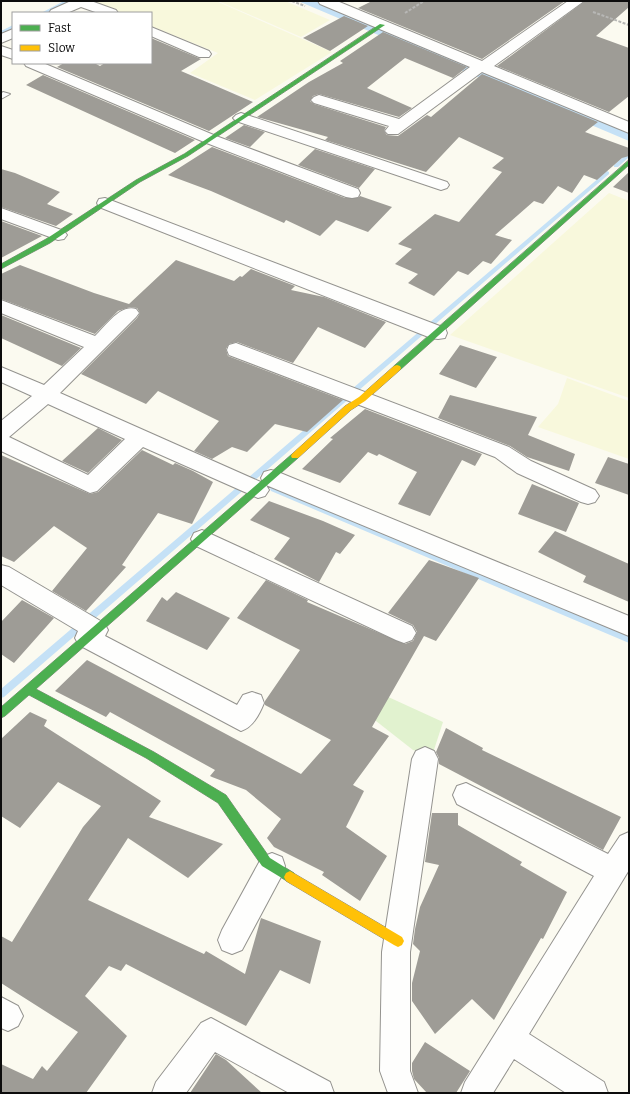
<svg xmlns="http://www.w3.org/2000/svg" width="630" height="1094" viewBox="0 0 630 1094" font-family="Bitter,serif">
	<rect width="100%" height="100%" fill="#fbfaf0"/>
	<path fill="#f8f8dc" d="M95,1h121l116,51 -77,48 -65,-27 28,-20 -67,-27v-13h-31l-27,-11z
		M218,1h67l45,19 -29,17z
		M609,193l20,8v197l-179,-63z
		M567,378l62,23v58l-91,-32 20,-23z"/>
	<path fill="#e1f2cf" d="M373,690l70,32 -11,34 -19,-6 -51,-40z"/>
	<path fill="#c5e1f6" d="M298,1h19l312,132v8z"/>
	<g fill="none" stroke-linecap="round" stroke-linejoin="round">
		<path fill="#c5e1f6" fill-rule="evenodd" d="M64,1h6l-23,12h-6z
			M13,25v4l-12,6v-4z
			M629,152v5l-11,10h-4v-2z
			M607,171l2,1v2l-605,523 -3,1v-9z
			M274,486l355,149v8l-358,-152 -1,-2 1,-2z"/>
	</g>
	<path fill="#9e9c96" d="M372,1h193l-83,58 -124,-51z
		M585,1h44v6l-33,29 33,12v48l-20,16 -112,-46z
		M344,16l24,10 -38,25 -27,-13z
		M383,32l84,35 -14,11 -48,-20 -38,30 45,20 -13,9 -80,-23 -6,2 -3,5 4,3 72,23 -2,4 3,4 11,1 29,-21 4,2 51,-43 116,48 -13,10 44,16v8l-7,2 -25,22 -13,-5 -12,18 -14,-7 -15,18 -9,-3 -39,34 17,5 -21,24 -8,-3 -15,14 -10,-4 -24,25 -26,-13 10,-9 -23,-10 17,-15 -14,-5 37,-30 24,8 43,-50 -10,-4 12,-10 -45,-21 -33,35 -101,-32 3,-3 -71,-20 52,-35 34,-19 -3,-2z
		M151,38l50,21 -20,12 72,31 -44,29 -152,-64 7,-4h30l6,3 5,-3h46z
		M43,75l152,65 -20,13 -149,-68z
		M244,125l21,7 -15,15 -25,-9z
		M212,147l133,51h13l2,-2 32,11 -24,25 -32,-12 -16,16 -34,-16 -2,3 -73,-32 -43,-16z
		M315,149l60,20 -16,19 -61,-23z
		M1,169l14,4 45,19 -13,12 26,10 -17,12 -55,-19z
		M629,172v21l-16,-6z
		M1,221l41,15 -41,22z
		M176,260l58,21 6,-5 2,1 9,-8 44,17 -4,4 33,7 62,25 -21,26 -47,-21 -25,36 -56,-21 -8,2 -3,5 2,7 115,44 -36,32 -32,-8 -28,28 -15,-5 -20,12 -18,-8 25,-30 -61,-30 -12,13 -65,-30 56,-56 3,-5 -3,-5 -7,-1 -12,4 -23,23 -94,-35v-25l19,-9 74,28 35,11z
		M1,315l80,33 -19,18 -61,-28z
		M460,345l37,12 -21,31 -37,-14z
		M450,395l87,22 -9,18 47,19 -6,17 -42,-14 -17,-11 -72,-28z
		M365,409l117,45 -7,12 -13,-6 -32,56 -32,-12 19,-32 -38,-18 -2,2 -9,-4 -28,31 -38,-14 31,-30 -3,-1z
		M98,428l24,12 -34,33 -26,-12z
		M142,450l31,15 2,-2 18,8 20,11 -21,42 -34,-11 -36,52 4,2 -40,44 -34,-20 35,-43 -33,-22 -40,36 -13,-6v-101l89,39 8,-2z
		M608,457l21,7v31l-34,-12z
		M532,484l47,19 -13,29 -48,-18z
		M269,501l54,20 32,14 -15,19 -4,-2 -17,30 -45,-23 16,-21 -40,-18z
		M555,531l74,33v38l-46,-20 3,-6 -48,-24z
		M429,560l50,18 -43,63 -12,-5 -52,91 17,9 -36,49 11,6 -18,36 41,29 -27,45 -38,-26 2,-3 -50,-25 -7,-9 14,-19 -35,-29 -34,-13 -2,-1 5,-6 -105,-58 -4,5 -51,-26 32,-31 214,114 30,-34 -66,-35v-4l35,-51 -63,-32 29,-38 42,20 -1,2 98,42 8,-3 4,-9 -4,-7 -25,-12z
		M176,592l54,26 -23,32 -61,-29 16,-24 5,4z
		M22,600l32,18 -40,45 -13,-9v-32z
		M30,712l17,8 -3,6 117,75 -12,16 74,27 -35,34 -60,-40 -40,62 116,54 2,-3 39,23 16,-56 60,23 -11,43 -30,-14 -34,56 -120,-62 -5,7 -12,-5 -24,30 42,40 -41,57h-85v-29l32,15 9,-13 5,5 31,-39 -77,-49v-47l11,6 71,-115 18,-21 -43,-24 -38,46 -19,-12v-77z
		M446,728l37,20 -1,2 139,67 -18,33 -164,-86v-6l-3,-6z
		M432,813h26v12l64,37 -2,3 47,27 -24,47 -2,-1 -47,82 -22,-21 -37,35 -23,-33v-18l8,-32 -7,-7 2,-15 5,-22 19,-42 -14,-3z
		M425,1042l45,29 -14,22h-29l-13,-14 -2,-8v-8z
		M216,1054l10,6 36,33h-72z"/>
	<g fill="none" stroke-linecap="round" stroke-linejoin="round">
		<defs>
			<path id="lane" d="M3,92l7,2 -9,5v-5z"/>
			<path id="street" d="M71,1h20l25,9 2,3h-20l-17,-6 -14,6h-18l2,-3z
				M318,1h19l145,60 86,-60h16l-90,65 135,56v11l-147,-61 -84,62h-10l-3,-3 4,-5 -75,-23 -3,-3 3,-3 5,-2 80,24 71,-52 -150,-63z
				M151,27l58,24 2,3 -2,3h-10l-48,-21z
				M13,29v9l-12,5v-9z
				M1,46l12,4v9l-12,-4z
				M24,63h19l173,73 142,53 2,4 -2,4 -6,1 -6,-1 -142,-55 -178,-76z
				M241,113l206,69 2,3 -2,3 -6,2 -6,-2 -199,-67 -3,-3 3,-3z
				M105,198l340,130 2,5 -2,5 -7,1 -7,-1 -332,-131 -2,-4 2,-4z
				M1,208l63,23 3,4 -3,4 -6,1 -57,-21z
				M1,300l94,36c11,-10 25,-32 41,-27l3,4 -3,4 -76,76 203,90 -2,-5 3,-6 7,-2 7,2 351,144v20l-363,-151 3,5 -4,6 -7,2 -115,-51 -46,44 -7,2 -89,-42v-30l31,-25 -31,-14v-15l43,18 40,-38 -83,-34zM48,404l77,35 -37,36 -79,-38z
				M236,343l273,104 22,14 64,29 4,6 -4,6 -7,2 -7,-2 -64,-29 -22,-16 -266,-102 -2,-5 2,-5z
				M202,530l210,96 4,7 -4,7 -8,3 -8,-3 -202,-95 -3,-6 3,-6z
				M1,565l8,2 95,56 4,7 -3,6 132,69 6,-10 9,-3 9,3 3,8c-5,12 -11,24 -23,28l-162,-86 -4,-7 3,-7 -77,-46z
				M425,747l9,4 4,8 -28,193v119l8,22h-30l-8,-22 2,-119 30,-193 4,-8z
				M466,783l142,71 12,-18 9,-4v38l-100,164 75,48 4,11h-42l-52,-34 -21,34h-32l4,-11 129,-206 -137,-72 -4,-9 4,-9z
				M272,853l10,4 3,9 -3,9 -40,75 -10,4 -10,-4 -4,-10 4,-10 40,-73z
				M1,997l17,9 5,10 -5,10 -10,5 -7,-3z
				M211,1018l119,64 4,11h-45l-74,-41 -29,41h-34l4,-11 45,-59z"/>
			<path id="fast" d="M380,24l5,1 -197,131 -48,26 -90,61 -49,26v-5l45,-25 90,-59 48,-26z
				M629,160v5l-229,205h-6l-1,-2 1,-2z
				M295,453l3,1 1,2 -1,2 -262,231 118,63 72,43 44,63 24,15 2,4 -2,4 -4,2 -28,-17 -44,-63 -72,-45 -117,-63 -24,21 -4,2v-11l291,-253z"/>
			<path id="slow" d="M397,365l3,1 1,2 -1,2 -35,31 -14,9 -53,48h-6l-1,-2 1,-2 53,-48 14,-9 35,-31z
				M290,871l112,66 2,4 -2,4 -4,2 -4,-2 -108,-64 -2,-4 2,-4z"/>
		</defs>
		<use href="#lane" stroke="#94938f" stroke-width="2"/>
		<use href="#street" stroke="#94938f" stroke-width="2"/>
		<use href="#fast" stroke="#8a8a85" stroke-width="1"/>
		<use href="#slow" stroke="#8a8a85" stroke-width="1"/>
		<path stroke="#b7b7b5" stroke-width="2" stroke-dasharray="3 1.5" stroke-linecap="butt" d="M292,1l13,5
			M593,12l36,13
			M405,13l19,-12"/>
		<use href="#lane" fill="#fefefd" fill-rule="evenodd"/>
		<use href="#street" fill="#fefefd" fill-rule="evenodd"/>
		<use href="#fast" fill="#4caf50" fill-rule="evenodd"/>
		<use href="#slow" fill="#ffc107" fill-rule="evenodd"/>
	</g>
	<rect width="630" height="1094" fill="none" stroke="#0c0c0c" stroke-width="4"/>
	<rect x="12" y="12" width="140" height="52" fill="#ffffff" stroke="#9e9e9e"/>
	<rect x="20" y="25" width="20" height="6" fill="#4caf50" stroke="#9e9e9e"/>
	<text x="48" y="32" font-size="12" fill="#0c0c0c">Fast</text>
	<rect x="20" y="45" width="20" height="6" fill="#ffc107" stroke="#9e9e9e"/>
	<text x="48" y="52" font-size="12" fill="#0c0c0c">Slow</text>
</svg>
